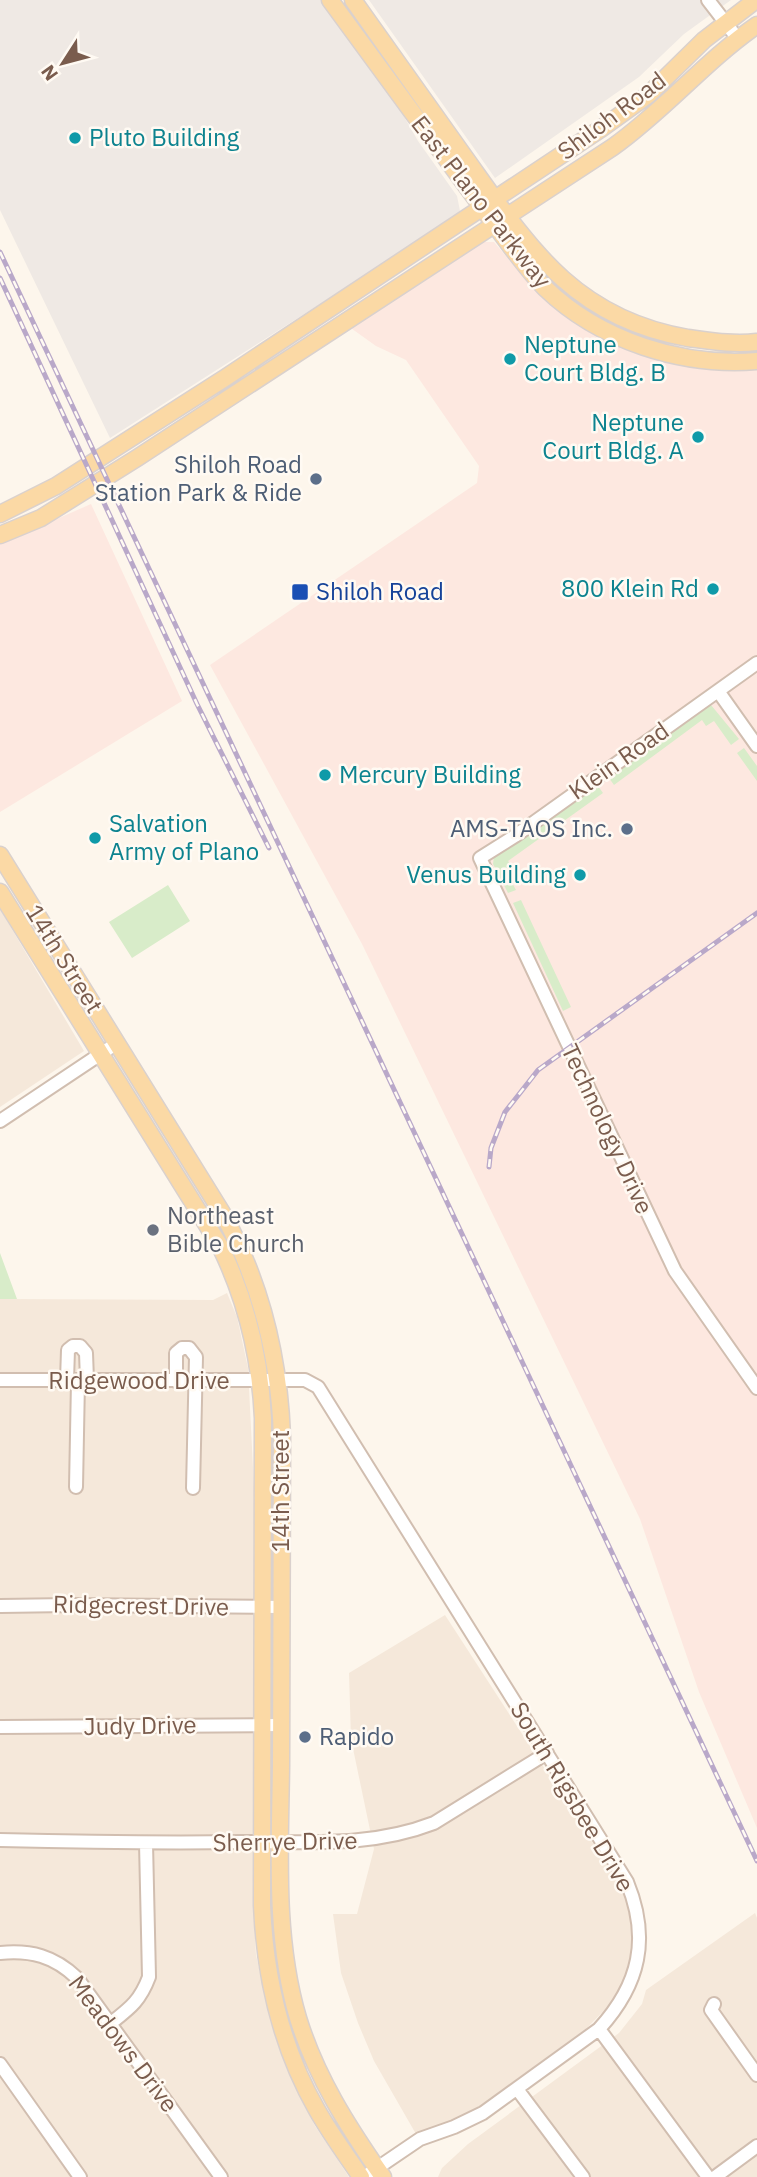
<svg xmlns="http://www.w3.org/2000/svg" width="757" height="2177" viewBox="0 0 757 2177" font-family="'IBM Plex Sans',sans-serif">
	<rect width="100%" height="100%" fill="#fdf6ec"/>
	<path fill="#f5e8da" d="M0,909l84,142 -84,56z
		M227,1293l10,24 11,51 6,120 -1,412 3,55 18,78 21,53 20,40 34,51h-349v-878l213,1z
		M445,1615l177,273 7,19 4,20 -2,31 -7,24 -11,19 -26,27 -107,78 -21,12 -43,16 -42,-73 -16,-38 -17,-50 -8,-59h24l17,-65 -23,-110 -2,-66z
		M755,1913l2,5v259h-319l4,-9 26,-24 151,-111 23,-29 4,-14z"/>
	<path fill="#fde8e0" d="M483,242h11l32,38 30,26 48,31 153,28v1463l-58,-136 -59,-173 -278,-575 -152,-279 267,-182 2,-17 -73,-106 -30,-14 -28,-20 80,-47z
		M91,504l91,197 -182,111v-268z"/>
	<path fill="#efe9e4" d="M0,0h322l76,106 20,35 39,55 3,15 -10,10 -340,217 -110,-228z
		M369,0h362l-47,34 -45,43 -144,101z"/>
	<path fill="#d8ecc9" d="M711,705l28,34 -8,6 -17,-24 -8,5 -4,-6 -88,65 -5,-7z
		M744,748l13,18v15l-20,-28z
		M598,786l5,7 -95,68 5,6 -7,5 10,18 -8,3 -15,-29 1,-8z
		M168,885l22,36 -58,37 -23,-36z
		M521,900l50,107 -8,4 -50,-108z
		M0,1253l17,46h-17z"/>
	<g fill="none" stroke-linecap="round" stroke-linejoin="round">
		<defs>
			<path id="minor" d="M708,0l30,39
				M757,663l-242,173 -35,22 195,413 82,117
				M718,691l39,55
				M0,1121l117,-78
				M0,1380h305l13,7 309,495c23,56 13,102 -28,147l-116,84 -29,14 -34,12 -56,38
				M67,1380l1,-30 5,-4h7l6,7 1,27
				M176,1381v-28l6,-5h7l7,9 -3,131
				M76,1487l2,-106
				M0,1606l69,-1 212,2
				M0,1727l281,-2
				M0,1840c82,2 163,3 245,2 65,0 127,5 189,-19l113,-70
				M0,1953c31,-3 54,3 77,25l144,199
				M714,2004l-3,6 46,65
				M111,2023c19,-15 29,-22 38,-46l-3,-134
				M599,2029l109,148
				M0,2064l80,113
				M517,2089l66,88
				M715,2177l42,-31"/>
			<path id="major" d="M330,0l181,247c11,14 22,29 34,41 55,53 137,79 212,73
				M353,0c36,51 72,101 108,152 64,89 109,166 227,186 23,3 46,7 69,4
				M0,514l56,-28 169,-108 377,-250 46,-33 56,-55 52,-40
				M0,535l41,-17 96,-60 476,-311c52,-37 92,-86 144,-122
				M0,855l224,361c38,69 55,142 58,220 0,109 -1,219 -1,329 -1,84 -7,172 17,253 18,59 50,109 85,159
				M0,892l220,354c27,55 40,111 43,172l-1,487c3,72 19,142 55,205 13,23 29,45 44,67"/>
		</defs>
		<use href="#minor" stroke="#d1beb0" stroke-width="16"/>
		<use href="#major" stroke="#dad1cd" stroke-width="19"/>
		<use href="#minor" stroke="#fff" stroke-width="12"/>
		<use href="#major" stroke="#fbd9a5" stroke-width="16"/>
		<defs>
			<path id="rail" d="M0,252l757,1609
				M0,278l197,426 72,144
				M489,1167l2,-19 14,-36 33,-42 219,-157"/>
		</defs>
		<use href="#rail" stroke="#b9a8c9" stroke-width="5"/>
		<use href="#rail" stroke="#fffaf3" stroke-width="2.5" stroke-dasharray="8" stroke-linecap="butt"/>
	</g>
	<g fill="#0f9aa8" stroke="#fffaf3" stroke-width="2.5">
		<circle cx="75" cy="138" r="7"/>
		<circle cx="510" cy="359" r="7"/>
		<circle cx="698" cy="437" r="7"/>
		<circle cx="713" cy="589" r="7"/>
		<circle cx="325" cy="775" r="7"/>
		<circle cx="95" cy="838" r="7"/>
		<circle cx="580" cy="875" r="7"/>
	</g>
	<g fill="#5c6f8a" stroke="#fffaf3" stroke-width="2.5">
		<circle cx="316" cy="479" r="7"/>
		<circle cx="627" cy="829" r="7"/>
		<circle cx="305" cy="1737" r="7"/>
	</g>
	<rect fill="#1a4fb4" stroke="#fffaf3" stroke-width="2.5" x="291" y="583" width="18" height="18" rx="3.5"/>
	<circle fill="#6b7280" stroke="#fffaf3" stroke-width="2.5" cx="153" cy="1230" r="7"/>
	<g text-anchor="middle" stroke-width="5" stroke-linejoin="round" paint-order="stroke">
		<g font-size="24" fill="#7a5c4d" stroke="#fffaf3">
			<text transform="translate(612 116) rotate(-37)" y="8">Shiloh Road</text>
			<text transform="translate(481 202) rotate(52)" y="8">East Plano Parkway</text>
			<text transform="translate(619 761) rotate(-35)" y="8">Klein Road</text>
			<text transform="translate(64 959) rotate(58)" y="8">14th Street</text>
			<text transform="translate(607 1129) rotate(65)" y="8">Technology Drive</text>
			<text x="139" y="1389">Ridgewood Drive</text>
			<text transform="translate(281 1491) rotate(-90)" y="8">14th Street</text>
			<text transform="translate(141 1606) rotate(1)" y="8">Ridgecrest Drive</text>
			<text transform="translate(140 1726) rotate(-1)" y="8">Judy Drive</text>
			<text transform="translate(572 1797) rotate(59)" y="8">South Rigsbee Drive</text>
			<text transform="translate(285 1842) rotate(-1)" y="8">Sherrye Drive</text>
			<text transform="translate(123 2044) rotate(53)" y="8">Meadows Drive</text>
		</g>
		<g font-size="24" fill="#0d838f" stroke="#fffaf3" text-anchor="start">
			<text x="89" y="146">Pluto Building</text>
			<text x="524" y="353">Neptune<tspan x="524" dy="28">Court Bldg. B</tspan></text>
			<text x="684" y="431" text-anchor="end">Neptune<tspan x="684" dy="28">Court Bldg. A</tspan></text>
			<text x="699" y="597" text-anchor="end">800 Klein Rd</text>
			<text x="339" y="783">Mercury Building</text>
			<text x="109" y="832">Salvation<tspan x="109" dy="28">Army of Plano</tspan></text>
			<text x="566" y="883" text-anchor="end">Venus Building</text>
		</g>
		<g font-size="24" fill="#4e5e75" stroke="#fffaf3" text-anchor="end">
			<text x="302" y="473">Shiloh Road<tspan x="302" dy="28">Station Park &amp; Ride</tspan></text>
			<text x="613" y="837">AMS-TAOS Inc.</text>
			<text x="319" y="1745" text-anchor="start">Rapido</text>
		</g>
		<g font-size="24" fill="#164399" stroke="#fffaf3" text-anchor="start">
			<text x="316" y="600">Shiloh Road</text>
		</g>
		<g font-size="24" fill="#5b616d" stroke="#fffaf3" text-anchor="start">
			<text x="167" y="1224">Northeast<tspan x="167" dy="28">Bible Church</tspan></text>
		</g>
	</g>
	<g transform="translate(63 63) rotate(234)" stroke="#fffaf3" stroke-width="5" paint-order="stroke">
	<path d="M0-5L12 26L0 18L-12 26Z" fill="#7a5c4d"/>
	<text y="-10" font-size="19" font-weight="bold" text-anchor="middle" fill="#7a5c4d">N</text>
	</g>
</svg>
